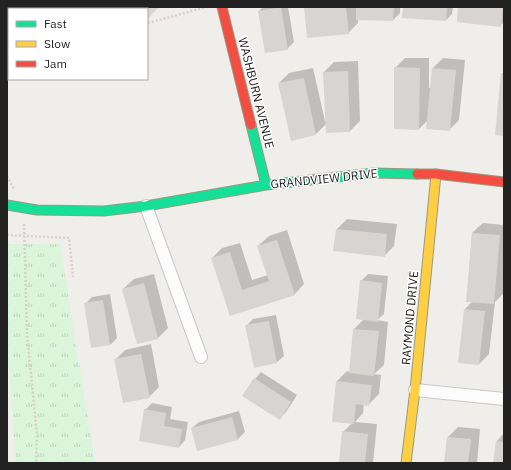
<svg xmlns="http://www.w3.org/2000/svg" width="511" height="470" viewBox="0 0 511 470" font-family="'IBM Plex Sans',sans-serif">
	<defs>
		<pattern id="park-tufts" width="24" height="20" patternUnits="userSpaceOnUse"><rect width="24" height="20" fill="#daf5da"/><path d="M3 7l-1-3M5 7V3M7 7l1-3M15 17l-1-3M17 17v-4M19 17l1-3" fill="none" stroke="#bbd2bb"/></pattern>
	</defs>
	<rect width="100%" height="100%" fill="#f0eeeb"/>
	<path fill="url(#park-tufts)" d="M7,244h53l35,219h-79l-9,-118z"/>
	<path fill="#0003" d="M34,7h125l-12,11v-9h-122z
		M263,7h25l6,35 -7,7 -28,-38z
		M305,7h95v6l-7,7 -35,-1v4l-10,10z
		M404,7h49l-1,7 -6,6z
		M459,7h45v15l-4,4z
		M9,14v50h-2v-48z
		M405,58h24v30h2l2,-20 10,-10 22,2 -6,60 -10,10 -21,-10 -9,9 -24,-61z
		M358,61l2,60 -10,10 -23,1 -1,-8 -10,10 -37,-51 10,-10 24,-5 12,53h1l-2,-49 10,-10z
		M347,219l50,5 -3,22 -10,10 -50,-6 3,-21z
		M483,223l21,2v68l-9,9 -6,52 -10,10 -14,-55 8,-8h-6l5,-68z
		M287,230l17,54 -10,11 -64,20 -18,-57 10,-10 18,-5 12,37 16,-5 -10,-29 11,-10z
		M154,274l14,54 -10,10 -35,-49 11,-10z
		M368,274l20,2 -4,38 -7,6 11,2 -4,43 -10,9 7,1 -2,19 -10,10h-5l-1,9 -8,9 22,2 -4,39h-33l3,-31 9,-9 -15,-42 10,-10 3,1 4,-43 10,-10 -3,-38z
		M110,294l7,44 -7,7 -25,-41 7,-7z
		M276,315l8,41 -7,6 -31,-36 7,-7z
		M151,344l8,43 -10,10 -34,-37 10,-10z
		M261,372l36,23 -11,17 -7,7 -24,-40z
		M152,403l20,4 -2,12 18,3 -3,18 -6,7 -34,-37z
		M239,411l6,21 -7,7 -41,11 -5,-22 7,-6z
		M458,427l22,2 -3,34h-32l3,-26z
		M503,434h1v29l-7,-22z"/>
	<path fill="#d7d4d2" d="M99,7h59l-11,13v-11h-48z
		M281,7l7,43 -23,3 -7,-42z
		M304,7h42l3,27 -42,4z
		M356,7h38l-1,14 -37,-1z
		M403,7h44l-1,14 -44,-3z
		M458,7h45l-2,20 -44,-5z
		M9,22v43h-2v-42z
		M394,67l26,1 -1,62 -25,-1z
		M432,68l24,2 -6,61 -24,-2z
		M348,71l2,61 -24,1 -3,-61z
		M501,73h3v63l-9,-1z
		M304,78l12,57 -25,6 -13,-58z
		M336,229l51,5 -2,23 -52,-6z
		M472,233l28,2 -6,69 -28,-2z
		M277,240l18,55 -65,21 -19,-58 19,-6 12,38 27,-9 -12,-35z
		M360,280l22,3 -4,39 -22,-3z
		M144,283l14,56 -21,5 -15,-55z
		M103,300l7,45 -19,3 -7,-45z
		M464,309l21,2 -6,54 -21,-2z
		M269,321l8,42 -23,5 -9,-43z
		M353,329l26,2 -5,45 -25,-3z
		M141,354l9,44 -27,5 -9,-44z
		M254,378l37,24 -11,18 -38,-24z
		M336,381l36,4 -3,21 -13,-2 -2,20 -22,-2z
		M144,409l22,4 -2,13 18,3 -3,19 -40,-7z
		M232,417l6,23 -41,11 -6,-23z
		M342,431l26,3 -3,29h-26z
		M447,437l24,2 -3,24h-24z
		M496,441l8,1v21h-11z"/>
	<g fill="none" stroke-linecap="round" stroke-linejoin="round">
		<defs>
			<path id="street" d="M146,206l55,151
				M415,390l89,9"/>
			<path id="fast" d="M251,125l15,60
				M7,205l30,5 67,1 42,-5 120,-21 108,-12 43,1"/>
			<path id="slow" d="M406,463l9,-73 21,-216"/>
			<path id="jam" d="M222,7l29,118
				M417,174h19l68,8"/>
		</defs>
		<use href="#street" stroke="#c9c8c7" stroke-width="14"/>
		<use href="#fast" stroke="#999a82" stroke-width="11"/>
		<use href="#slow" stroke="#999a82" stroke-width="11"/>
		<use href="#jam" stroke="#999a82" stroke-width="11"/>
		<path stroke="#dccecd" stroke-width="2.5" stroke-dasharray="2 2" stroke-linecap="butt" d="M148,23l59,-16
			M7,176l7,13
			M24,224l3,111 10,100 -1,28
			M7,235l62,3 4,39"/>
		<use href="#street" stroke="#fdfcfc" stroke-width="12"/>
		<use href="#fast" stroke="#16e098" stroke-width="9"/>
		<use href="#slow" stroke="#ffcf43" stroke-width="9"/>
		<use href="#jam" stroke="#f24e42" stroke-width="9"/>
	</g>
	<g text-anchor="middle" stroke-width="3" stroke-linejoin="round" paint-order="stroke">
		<g font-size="12" fill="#222" stroke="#fff">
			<text transform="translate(256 93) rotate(76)" y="4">WASHBURN AVENUE</text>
			<text transform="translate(324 179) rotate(-6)" y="4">GRANDVIEW DRIVE</text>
			<text transform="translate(410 318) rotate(-85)" y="4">RAYMOND DRIVE</text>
		</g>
	</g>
	<rect width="511" height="470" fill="none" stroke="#222222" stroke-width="16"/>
	<rect x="8" y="8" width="140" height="72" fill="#ffffff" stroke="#a7a7a7"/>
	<rect x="16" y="21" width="20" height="6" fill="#16e098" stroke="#a7a7a7"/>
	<text x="44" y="28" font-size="12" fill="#222222">Fast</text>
	<rect x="16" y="41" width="20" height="6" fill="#ffcf43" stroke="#a7a7a7"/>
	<text x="44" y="48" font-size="12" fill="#222222">Slow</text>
	<rect x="16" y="61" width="20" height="6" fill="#f24e42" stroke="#a7a7a7"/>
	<text x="44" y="68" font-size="12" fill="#222222">Jam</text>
</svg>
